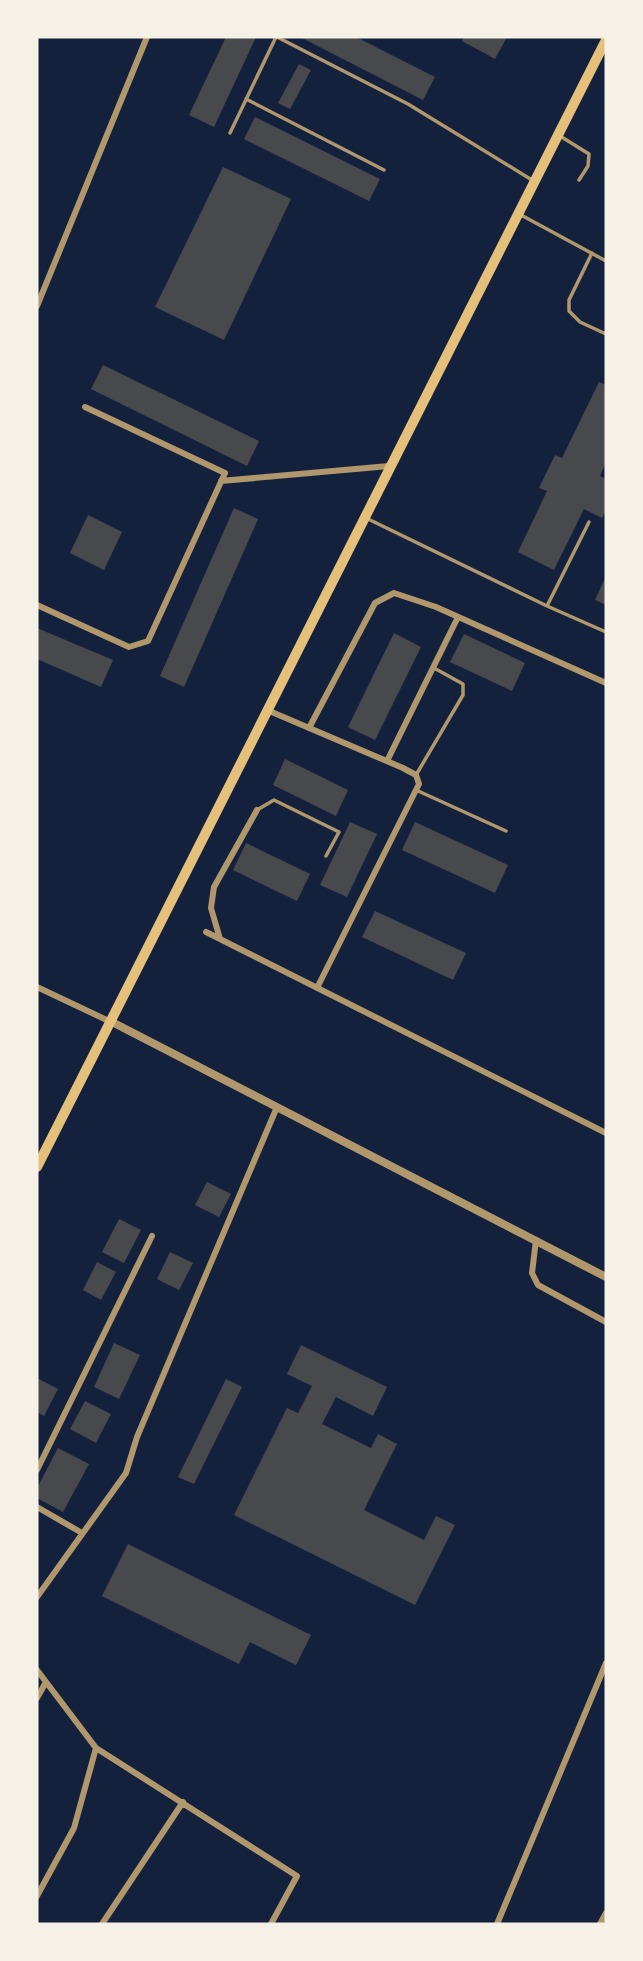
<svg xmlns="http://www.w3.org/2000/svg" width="643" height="1961" viewBox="0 0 643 1961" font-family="'PT Sans Narrow',sans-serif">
	<rect width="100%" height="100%" fill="#14213d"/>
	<path fill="#48494c" d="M226,37h30l-42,90 -25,-12z
		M300,37h56l79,40 -12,23z
		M464,37h43l-12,22 -33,-18z
		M299,64l12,6 -21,39 -12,-6z
		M255,117l125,62 -11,22 -125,-62z
		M223,167l68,32 -67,141 -69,-33z
		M103,365l156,76 -12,25 -156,-77z
		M599,382l7,3v77l-6,14 6,3v31l-4,8 -18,-9 -30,61 -36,-18 29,-61 -8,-3 16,-33 7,3z
		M234,508l24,11 -74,168 -24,-11z
		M88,515l34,17 -18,38 -34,-17z
		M606,576v29l-11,-5z
		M37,628l76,32 -12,27 -64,-28z
		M394,633l27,14 -46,93 -27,-13z
		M464,634l61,29 -13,28 -62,-29z
		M285,759l63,31 -12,26 -63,-31z
		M350,822l27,12 -30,63 -27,-12z
		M415,822l93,43 -13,28 -93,-43z
		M246,843l64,31 -13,27 -64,-31z
		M375,911l91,42 -13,27 -91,-43z
		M207,1182l24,12 -12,23 -24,-12z
		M119,1219l22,11 -17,33 -22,-11z
		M170,1252l23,11 -14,27 -22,-11z
		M97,1262l19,10 -15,28 -18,-10z
		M114,1343l26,12 -21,44 -25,-12z
		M301,1345l86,42 -14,29 -37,-19 -14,27 49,24 7,-14 19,10 -33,66 60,30 12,-24 19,9 -40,80 -181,-90 53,-107 11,5 14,-27 -25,-12z
		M37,1378l21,11 -14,27 -7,-4z
		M226,1379l16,8 -48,97 -16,-7z
		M85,1401l26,13 -15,29 -26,-14z
		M58,1448l31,16 -26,48 -26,-14v-10z
		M128,1544l183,91 -15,30 -46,-23 -11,22 -137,-68z"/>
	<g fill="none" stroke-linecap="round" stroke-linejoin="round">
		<path stroke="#b1986c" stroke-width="3.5" d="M277,37l131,67 124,76
			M246,99l138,71
			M230,133l46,-96
			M560,136l29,18 -1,12 -9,14
			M521,215l85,46
			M592,253l-23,47v11l11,11 26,12
			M366,518l181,88 59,26
			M547,606l42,-84
			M416,775l47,-80v-11l-29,-16
			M416,790l90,41
			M257,810l17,-10 65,32 -13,24"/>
		<path stroke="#b1986c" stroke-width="6" d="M37,306l110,-269
			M221,481l168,-15
			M37,605l92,42 19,-6 77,-168 -140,-66
			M267,710l136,58 13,7 3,9 -102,204
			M309,728l66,-125 19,-10 42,14 170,76
			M387,761l71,-144
			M206,932l400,201
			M220,939l-9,-31 3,-21 43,-77
			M37,987l74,35
			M536,1240l-4,33 6,12 68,37
			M37,1470l115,-234
			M37,1507l45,26
			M37,1597l89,-124 11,-36 140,-330
			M37,1670l59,78 201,128 -26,48
			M37,1698l9,-16
			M37,1896l37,-68 22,-80
			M102,1924l81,-122
			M497,1924l109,-261
			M600,1924l6,-11"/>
		<path stroke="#b1986c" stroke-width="8" d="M112,1022l494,255"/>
		<path stroke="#e5c07b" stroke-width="10" d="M37,1167l569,-1127"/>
	</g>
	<rect width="643" height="1961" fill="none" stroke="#f6f1e7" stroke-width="77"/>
</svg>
